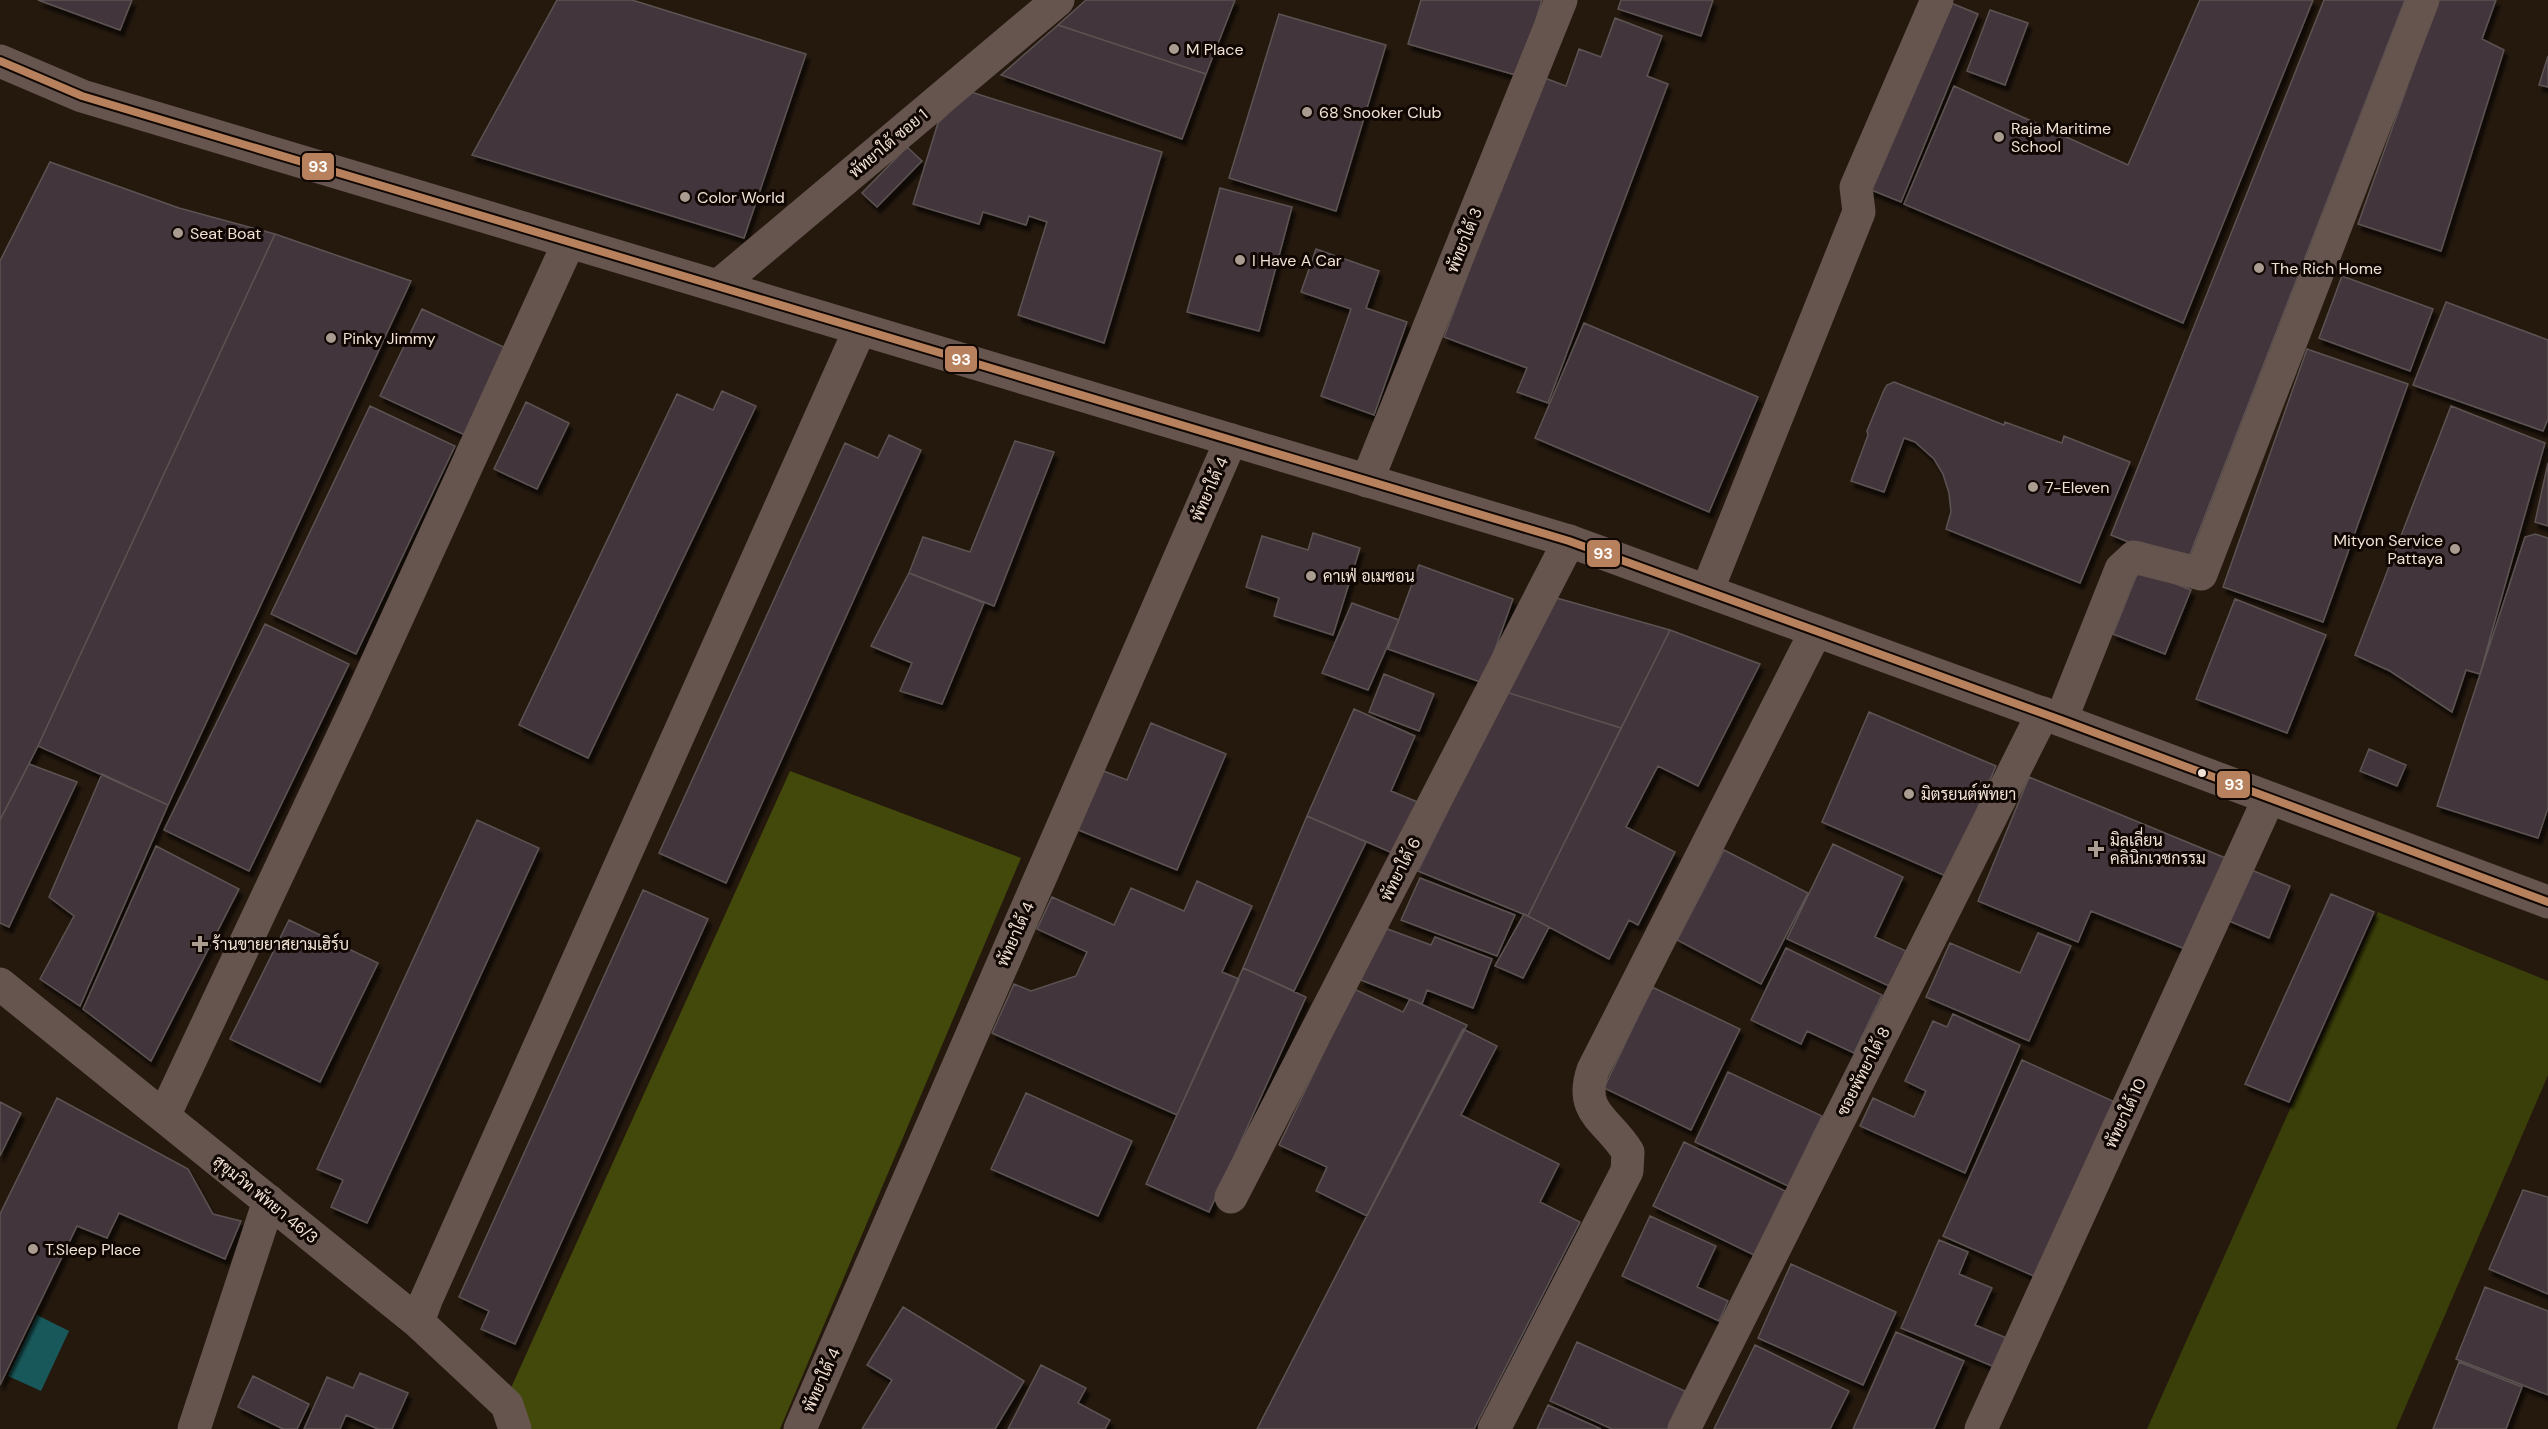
<svg xmlns="http://www.w3.org/2000/svg" width="2548" height="1429" viewBox="0 0 2548 1429" font-family="'DM Sans',Sarabun,sans-serif">
	<defs>
		<filter id="shadow"><feDropShadow dx="3.5" dy="6" stdDeviation="1.5" flood-color="#0009"/></filter>
	</defs>
	<rect width="100%" height="100%" fill="#25190e"/>
	<path fill="#3a3e08" d="M2378,912l170,69v94l-152,354h-249z"/>
	<path fill="#43490b" d="M790,771l231,87 -241,571h-253l-17,-39z"/>
	<path fill="#19585a" d="M37,1315l32,16 -28,60 -33,-15z"/>
	<path fill="#43353a" stroke="#5c5353" stroke-width="1.5" filter="url(#shadow)" d="M38,0h94l-12,30z
		M557,0h75l174,54 -62,184 -272,-83z
		M1086,0h149l-29,74 -148,-49z
		M1421,0h121l-23,76 -111,-32z
		M1621,0h92l-12,36 -83,-27z
		M2200,0h113l-130,323 -279,-119 50,-118 174,79z
		M2324,0h81l-219,565 -75,-30z
		M2438,0h58l-14,39 22,11 -63,201 -83,-27z
		M1946,1l32,13 -77,188 -32,-13z
		M1990,10l38,13 -23,62 -38,-14z
		M1279,14l107,31 -50,166 -107,-33z
		M1615,18l47,18 -15,40 21,8 -120,319 -31,-11 10,-24 -83,-31 98,-260 24,9 13,-37 22,8z
		M1058,25l148,49 -24,65 -181,-64z
		M2548,56v31l-9,-2z
		M971,92l191,60 -58,191 -86,-28 29,-93 -18,-6 -3,9 -43,-13 -4,12 -66,-20 25,-81z
		M907,147l15,14 -45,46 -15,-14z
		M50,162l129,46 96,26 -237,512 -38,74v-559z
		M1220,188l72,19 -33,124 -72,-19z
		M275,234l136,47 -243,524 -130,-59z
		M1316,249l63,22 -13,37 41,14 -33,93 -53,-19 30,-87 -50,-17z
		M2342,276l91,33 -23,62 -91,-33z
		M2446,302l102,38v79l-5,12 -130,-46z
		M422,309l86,40 -41,87 -87,-40z
		M1584,323l174,74 -49,115 -174,-74z
		M2307,349l101,35 -85,238 -100,-35z
		M1894,382l110,43 1,-3 57,21 2,-7 66,26 -50,121 -134,-54 5,-17 -2,-19 -6,-19 -9,-15 -19,-17 -11,-4 -20,54 -33,-11 17,-46 -1,-4 17,-41 3,-5z
		M722,391l34,15 -168,352 -69,-33 158,-331 36,16z
		M526,402l43,21 -32,66 -43,-20z
		M370,406l85,40 -99,208 -85,-40z
		M2451,406l94,37 -65,231 -14,-4 -14,42 -62,-41 -35,-16z
		M889,435l32,15 -195,433 -67,-30 186,-410 33,15z
		M1015,441l39,11 -60,154 -85,-33 14,-36 47,15z
		M2548,463v63l-13,-4z
		M1313,533l47,15 -27,87 -59,-19 5,-18 -33,-11 16,-51 46,14z
		M2535,534l13,4v270l-10,30 -101,-32 88,-269z
		M1419,565l94,34 -30,84 -95,-34z
		M2139,569l52,21 -26,64 -52,-20z
		M909,573l75,30 -42,101 -42,-13 12,-28 -41,-17z
		M1553,597l117,33 -49,98 -115,-36z
		M2235,599l91,36 -39,98 -91,-34z
		M1352,603l47,17 -31,70 -46,-17z
		M265,624l84,40 -100,207 -85,-41z
		M1670,630l90,34 -62,122 -40,-20 -32,61 49,25 -37,73 -9,-5 -20,39 -81,-43z
		M1384,674l50,20 -15,37 -50,-19z
		M1506,692l115,36 -93,188 -110,-45z
		M1354,709l61,27 -24,55 29,12 -23,52 -90,-39z
		M1869,712l127,54 -48,111 -126,-55z
		M1151,723l75,31 -49,116 -101,-41 25,-59 26,10z
		M2369,749l37,16 -9,21 -37,-15z
		M29,764l48,18 -68,145 -9,-4v-103z
		M102,774l66,31 -88,201 -40,-27 34,-63 -25,-19z
		M2029,777l199,82 -38,92 -99,-40 -13,31 -100,-41z
		M1307,816l59,26 -72,149 -51,-23z
		M477,820l62,28 -172,375 -36,-16 12,-27 -26,-11z
		M1833,844l70,33 -28,60 31,14 -17,35 -102,-47z
		M156,846l83,43 -88,172 -68,-52z
		M1724,850l84,43 -47,91 -84,-44z
		M2249,869l41,17 -21,52 -42,-18z
		M1420,878l95,37 -18,41 -96,-36z
		M1197,881l55,25 -30,66 17,7 -62,136 -185,-82 22,-49 17,7 45,-15 11,-24 -50,-23 15,-32 62,28 17,-37 53,23z
		M643,890l65,29 -193,425 -34,-15 8,-18 -30,-14z
		M2331,894l43,18 -85,190 -44,-18z
		M1524,914l25,13 -26,51 -28,-12z
		M289,920l89,43 -58,119 -90,-43z
		M1382,927l49,18 4,-8 57,22 -19,49 -46,-18 -5,14 -61,-24z
		M2038,933l33,13 -42,95 -103,-44 24,-54 70,30z
		M1786,948l96,47 -28,58 -47,-22 -6,13 -50,-24z
		M1243,968l63,29 -97,215 -63,-28z
		M1652,987l88,42 -49,101 -87,-42z
		M1354,989l49,23 7,-13 57,26 -100,191 -51,-25 11,-24 -48,-22z
		M1953,1014l67,31 -55,128 -105,-47 13,-28 41,19 12,-26 -21,-10 28,-60 14,6z
		M1463,1029l34,17 -36,69 98,49 -19,38 40,20 -106,207h-217z
		M2022,1060l93,42 -79,175 -93,-41z
		M1728,1072l94,44 -34,70 -93,-44z
		M1026,1093l106,48 -34,75 -107,-47z
		M57,1098l131,71 25,45 28,7 -16,38 -106,-46 -12,25 -30,-12 -77,159v-171z
		M0,1102l21,11 -21,43z
		M1684,1142l101,49 -31,64 -101,-49z
		M2523,1190l25,7v97l-59,-25z
		M1650,1216l66,30 -19,41 31,14 -9,20 -97,-45z
		M1939,1240l29,12 -9,22 33,14 -17,37 34,14 -12,29 -96,-40z
		M1791,1264l105,48 -33,73 -105,-47z
		M2485,1287l63,24v84l-92,-36z
		M903,1307l121,74 -29,48h-133l30,-49 -25,-15z
		M1896,1332l68,29 -30,68h-81z
		M1577,1342l108,49 -17,38h-56l-62,-28z
		M1755,1345l94,46 -19,38h-116z
		M2459,1362l63,25 -16,42h-73z
		M1041,1365l45,23 -8,15 32,17 -5,9h-97z
		M360,1373l48,20 -16,36h-14l-32,-14 -6,14h-36l23,-52 26,11z
		M253,1376l56,28 -12,25h-14l-45,-22z
		M1548,1405l53,24h-64z"/>
	<g fill="none" stroke-linecap="round" stroke-linejoin="round">
		<path stroke="#66544f" stroke-width="33" d="M718,286l340,-286
			M1367,481l194,-481
			M1707,591l152,-379 -3,-25 81,-187
			M2061,720l60,-151 13,-12 67,17 222,-574
			M0,984l418,338 89,83 8,24
			M164,1116l192,-408 213,-466
			M1231,1197l338,-656
			M418,1322l8,-22 434,-971
			M194,1429l75,-228
			M800,1429l431,-989
			M1494,1429l133,-258 1,-19c-20,-33 -50,-39 -35,-82l223,-439
			M1684,1429l359,-716
			M1981,1429l288,-631"/>
		<path stroke="#66544e" stroke-width="33" d="M0,61l82,35 1487,445 492,179 487,182"/>
		<defs>
			<path id="bus-1" d="M0,61l82,35 1487,445 492,179 487,182"/>
		</defs>
		<use href="#bus-1" stroke="#100702" stroke-width="12"/>
		<use href="#bus-1" stroke="#b6815c" stroke-width="8"/>
	</g>
	<g fill="#aa9c90" stroke="#100702" stroke-width="2">
		<circle cx="1174" cy="49" r="6"/>
		<circle cx="1307" cy="112" r="6"/>
		<circle cx="1999" cy="137" r="6"/>
		<circle cx="685" cy="197" r="6"/>
		<circle cx="178" cy="233" r="6"/>
		<circle cx="1240" cy="260" r="6"/>
		<circle cx="2259" cy="268" r="6"/>
		<circle cx="331" cy="338" r="6"/>
		<circle cx="2033" cy="487" r="6"/>
		<circle cx="2455" cy="549" r="6"/>
		<circle cx="1311" cy="576" r="6"/>
		<circle cx="1909" cy="794" r="6"/>
		<path d="M2093 840h6v6h6v6h-6v6h-6v-6h-6v-6h6z"/>
		<path d="M197 935h6v6h6v6h-6v6h-6v-6h-6v-6h6z"/>
		<circle cx="33" cy="1249" r="6"/>
	</g>
	<circle fill="#f2e2d6" stroke="#100702" stroke-width="2" cx="2202" cy="773" r="5"/>
	<g text-anchor="middle" stroke-width="6" stroke-linejoin="round" paint-order="stroke">
		<g font-size="16" fill="#f2e2d6" stroke="#100702" text-anchor="start">
			<text x="1186" y="55">M Place</text>
			<text x="1319" y="118">68 Snooker Club</text>
			<text x="2011" y="134">Raja Maritime<tspan x="2011" dy="18">School</tspan></text>
			<text x="697" y="203">Color World</text>
			<text x="190" y="239">Seat Boat</text>
			<text x="1252" y="266">I Have A Car</text>
			<text x="2271" y="274">The Rich Home</text>
			<text x="343" y="344">Pinky Jimmy</text>
			<text x="2045" y="493">7-Eleven</text>
			<text x="2443" y="546" text-anchor="end">Mityon Service<tspan x="2443" dy="18">Pattaya</tspan></text>
			<text x="1323" y="582">คาเฟ่ อเมซอน</text>
			<text x="1921" y="800">มิตรยนต์พัทยา</text>
			<text x="2110" y="846">มิลเลี่ยน<tspan x="2110" dy="18">คลินิกเวชกรรม</tspan></text>
			<text x="212" y="950">ร้านขายยาสยามเฮิร์บ</text>
			<text x="45" y="1255">T.Sleep Place</text>
		</g>
		<g font-size="16" fill="#f2e2d6" stroke="#100702">
			<text transform="translate(888 143) rotate(-40)" y="6">พัทยาใต้ ซอย 1</text>
			<text transform="translate(1464 240) rotate(-68)" y="6">พัทยาใต้ 3</text>
			<text transform="translate(1209 489) rotate(-66)" y="6">พัทยาใต้ 4</text>
			<text transform="translate(1400 869) rotate(-63)" y="6">พัทยาใต้ 6</text>
			<text transform="translate(1015 934) rotate(-66)" y="6">พัทยาใต้ 4</text>
			<text transform="translate(1863 1071) rotate(-63)" y="6">ซอยพัทยาใต้ 8</text>
			<text transform="translate(2125 1113) rotate(-65)" y="6">พัทยาใต้ 10</text>
			<text transform="translate(266 1199) rotate(39)" y="6">สุขุมวิท พัทยา 46/3</text>
			<text transform="translate(821 1380) rotate(-66)" y="6">พัทยาใต้ 4</text>
		</g>
	</g>
	<g stroke="#100702" stroke-width="2">
		<rect x="301" y="152" width="34" height="29" rx="6" fill="#b6815c"/>
		<rect x="944" y="345" width="34" height="28" rx="6" fill="#b6815c"/>
		<rect x="1586" y="539" width="35" height="29" rx="6" fill="#b6815c"/>
		<rect x="2216" y="770" width="35" height="29" rx="6" fill="#b6815c"/>
	</g>
	<g font-size="16" text-anchor="middle" font-weight="bold" fill="#fff">
		<text x="318" y="172">93</text>
		<text x="961" y="365">93</text>
		<text x="1603" y="559">93</text>
		<text x="2234" y="790">93</text>
	</g>
</svg>
